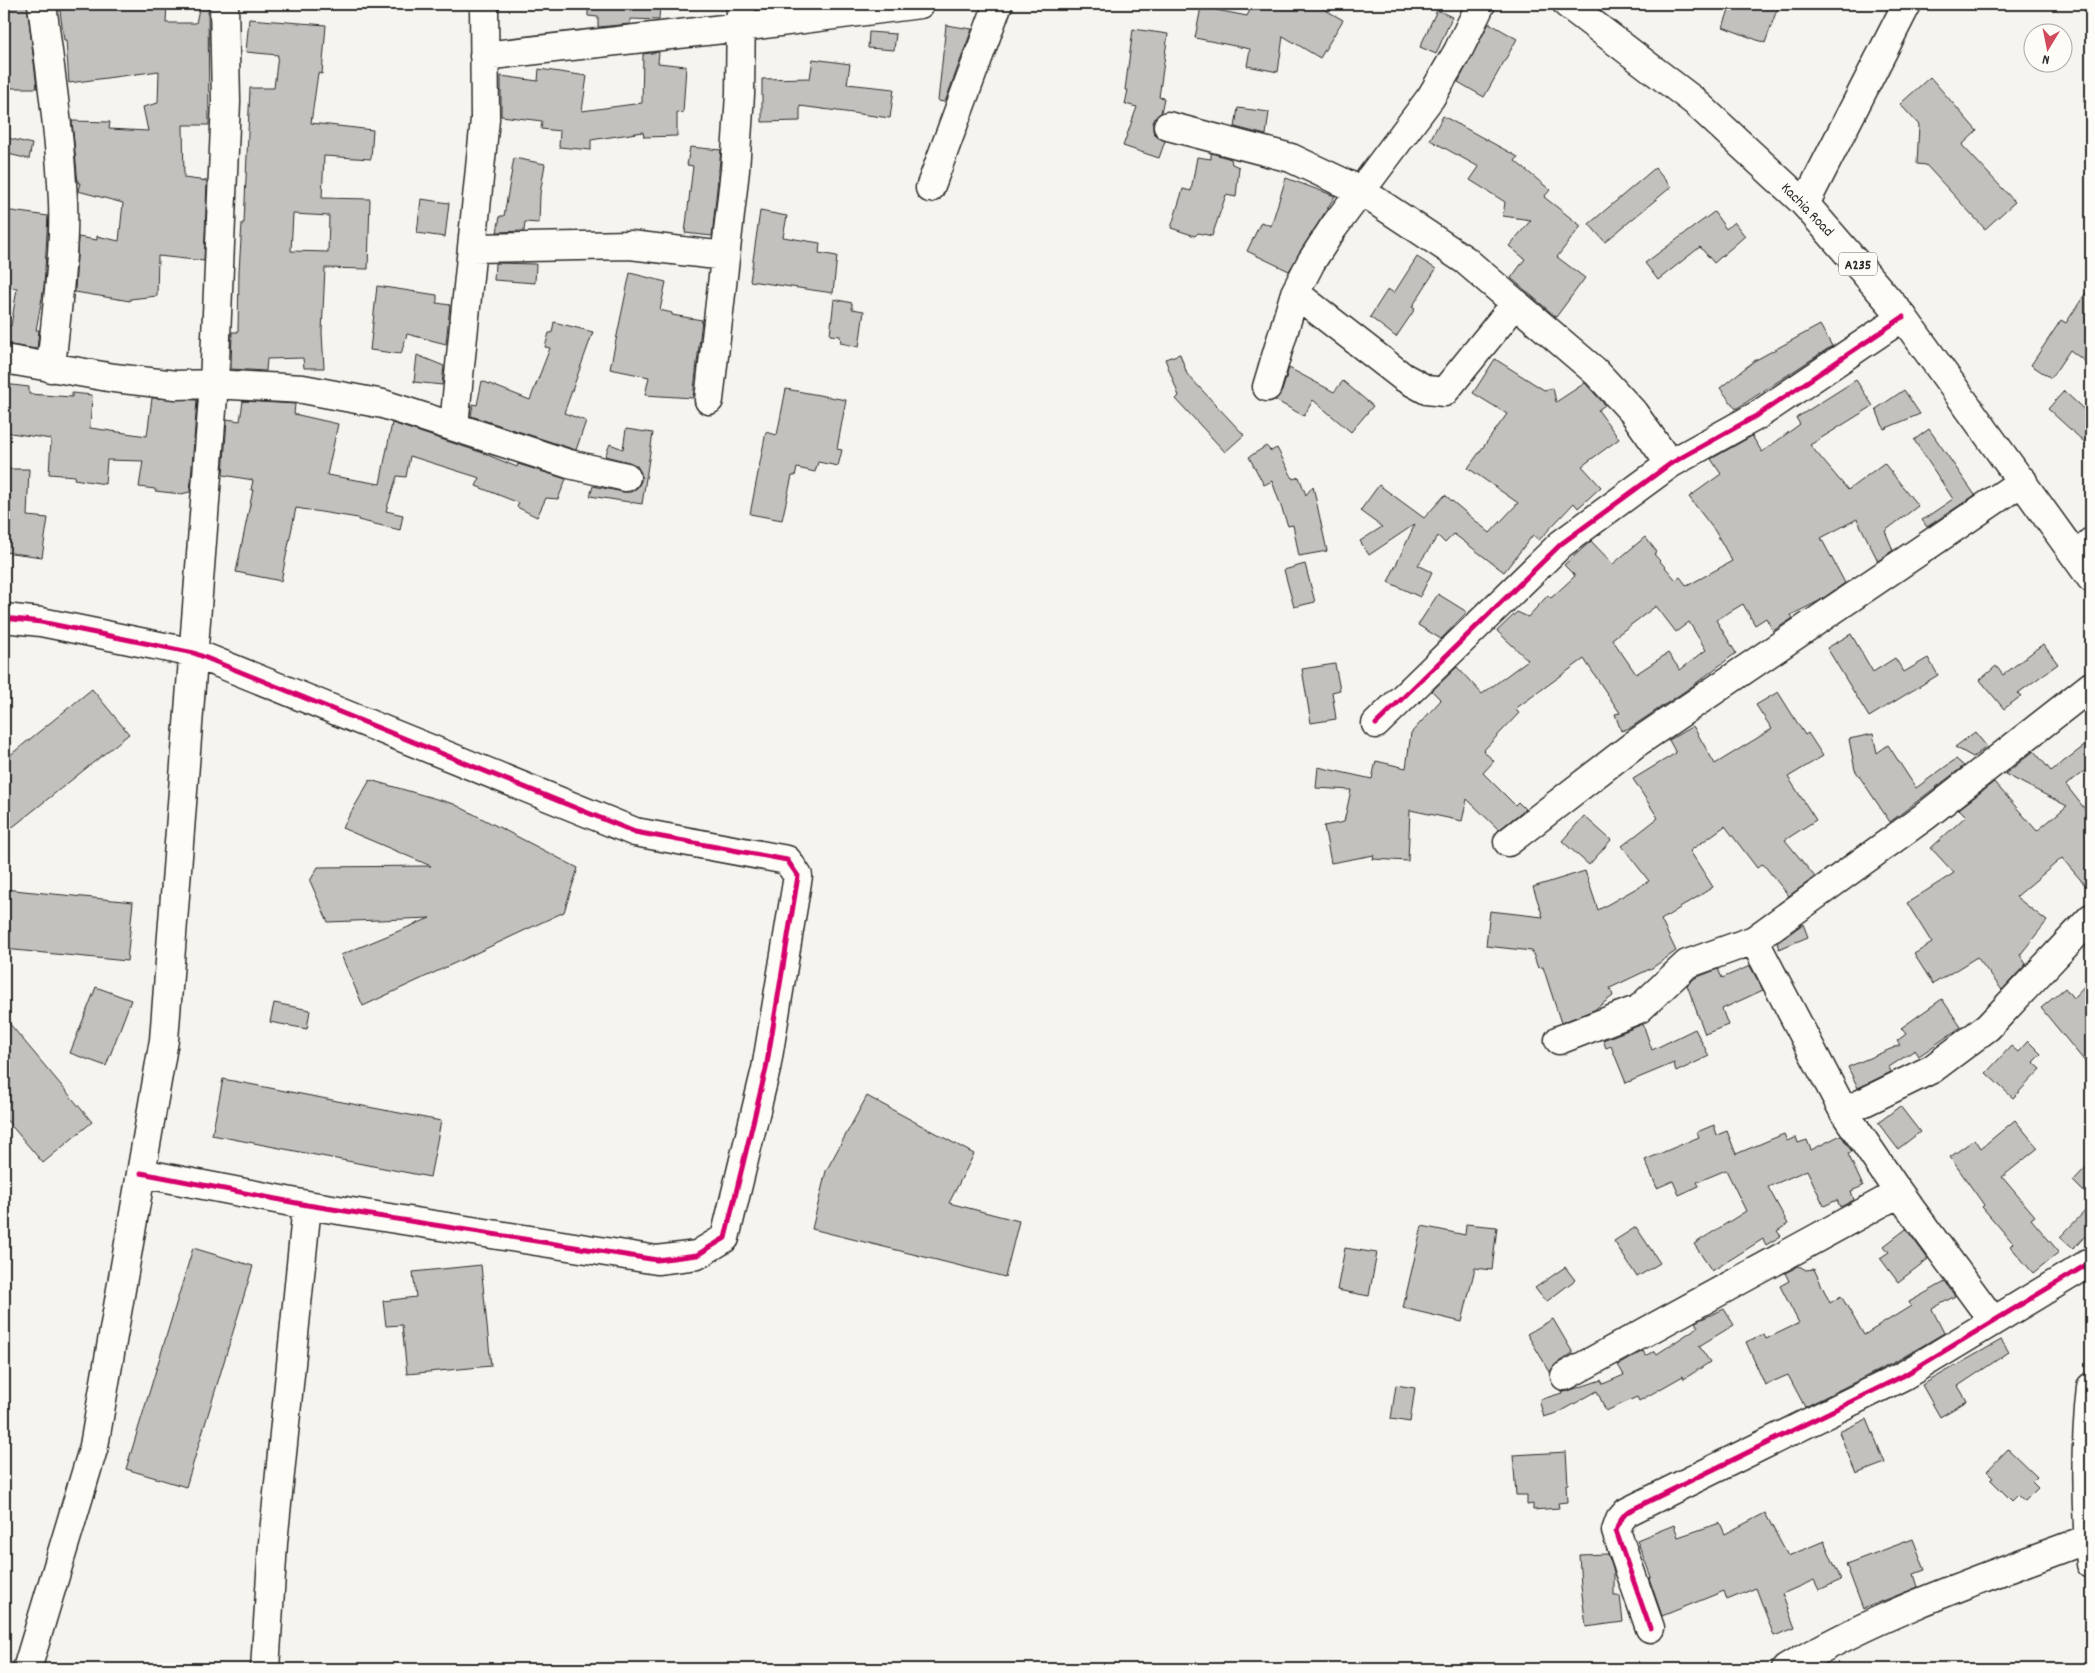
<svg xmlns="http://www.w3.org/2000/svg" width="2095" height="1673" viewBox="0 0 2095 1673" font-family="Dekko,sans-serif">
	<rect width="100%" height="100%" fill="#f5f4ef"/>
	<filter id="ink" filterUnits="userSpaceOnUse"><feTurbulence type="fractalNoise" baseFrequency=".02" numOctaves="2"/><feDisplacementMap in="SourceGraphic" scale="10" xChannelSelector="R" yChannelSelector="G"/><feConvolveMatrix kernelMatrix="1 2 1 2 8 2 1 2 1" color-interpolation-filters="sRGB"/></filter>
	<g filter="url(#ink)">
		<path fill="#c2c1be" stroke="#2b2b2b" fill-rule="evenodd" d="M5,4h22l10,84h-33v-72l3,-1z
			M59,4h108l-1,19h30l4,-19 8,1 1,120h-26l1,53 23,3 -3,80 -46,-5 -1,40 -27,3v2l-55,-9 3,-55 19,3v-4l22,5 4,-38 -45,-12 2,-8h-2l-6,-62 38,1 -1,7 39,2 -5,-24 15,-4 1,-32 -90,12 -3,-43h-2z
			M588,4h72l-1,16 -29,-1v5l-32,3v-10l-10,-1z
			M1253,4h62l28,16 -23,38 -37,-22 -5,36 -31,-6 3,-17 -55,-11 6,-31 46,9z
			M1731,4h48l-14,39 -42,-16z
			M1437,10l15,7 -16,37 -16,-7z
			M249,19l77,6 -4,49 -4,-1 -7,50 62,7 -2,29 -47,-3 -2,42 48,1 -2,70 -43,-1 -3,64 2,36h-20l-1,-10 -36,1 -1,12 -35,-2 1,-37h6l1,-61 3,-48h2l6,-135h24l4,-33 -32,-3zM293,214l36,2 -1,36 -37,-1z
			M1489,23l28,16 -33,58 -26,-15z
			M946,25l26,4 -27,73 -7,-1z
			M1133,29l35,5 -9,63 5,1 -3,15 -8,10v8l4,6 8,4 -6,17 -36,-12 14,-39 -12,-3 3,-14h-3z
			M869,32l27,2 -2,16 -26,-2z
			M659,52l-1,11 28,3 -3,47 -6,-1v24l-33,1 -1,-5 -52,8v10l-32,-3 1,-16 -19,-2 1,-8 -41,-5v-40l37,5 1,-12 48,7 -5,35 60,-8 1,-49z
			M813,59l37,5 -3,20 47,5 -4,29 -90,-12v15l-38,1v-43l48,-1z
			M1930,77l47,54 -15,14 53,57 -30,27 -59,-64 -9,-1 2,-39 -19,-21z
			M1238,108l31,4 -3,23 -31,-8z
			M1443,116l75,41 -3,4 35,29 -6,7 37,29 -24,31 28,21 -29,39 -45,-39 14,-19 -16,-13 22,-26 -28,-4 2,-14 -35,-22 9,-13 -49,-27z
			M4,137l28,7 -3,15 -25,-6z
			M690,147l31,3 -9,86 -27,-3 8,-67 -6,-1z
			M1211,153l20,6 1,5 7,3 -3,30 -10,-2 -14,41 -14,-3 -3,3 -24,-8 12,-39 8,2 6,-34 14,2z
			M514,158l31,6 -5,30 -1,29 -14,-1 -1,9 -27,1 3,-16h4z
			M1655,168l16,19 -66,55 -16,-18z
			M1286,178l49,18 -46,75 -42,-20 14,-29 10,4z
			M421,199l28,4 -4,34 -28,-4z
			M4,210l44,6 -4,71 -8,43h3l-2,19 -33,-5v-19l7,1 6,-38 -13,-1z
			M760,211l27,5 -4,21 37,6 -1,10 18,3 -4,37 -83,-12z
			M1714,212l12,17 8,-7 11,14 -31,27 -14,-16 -42,33 -13,-17z
			M1417,257l19,12 -24,38 3,2 -19,28 -26,-20 18,-28 6,4z
			M495,263l41,1 -1,19 -41,-3z
			M630,273l36,9 -6,28 12,3v2l30,5 -9,78 -48,-3 4,-18 -39,-8z
			M2091,285v81l-21,-16 -19,28 -20,-13 30,-45 5,3z
			M377,286l60,9v8l13,2 -4,39 -39,-10 -6,20 -31,-4z
			M834,299l18,4v6l12,2 -5,36 -18,-4 -1,-7 -10,-1z
			M554,322l39,10 -29,81 22,8 -10,29 -105,-34 2,-12 4,1 5,-24 48,19 20,-52 -5,-1 4,-14h3z
			M1820,325l12,21 -96,63 -16,-21 34,-27z
			M1180,354l7,20 57,61 -19,17 -49,-53 3,-3 -14,-37z
			M417,355l27,11 -2,19 -28,-3z
			M1495,359l49,31 9,-2 3,14 29,-19 20,22 -7,5 21,29 -37,27 19,21 -23,21 -4,-5 -35,37 -6,-5 -29,37 -50,-38 -9,9 -7,-7 -20,29 14,7 -12,25 -32,-15 27,-58 -46,31 -9,-14 22,-14 -22,-16 19,-26 45,33 21,-23 45,38 28,-30 -50,-35 39,-54 -34,-21z
			M1289,368l45,24 9,-11 30,25 -22,26 -38,-32 -9,16 -29,-16 7,-9z
			M1856,380l17,26 -63,39 38,45 36,-27 34,43 -33,25 8,19 -15,11 -21,-42 -36,19 24,45 -26,18 -28,14 2,3 -20,13 -7,-13 -11,7 -12,-21 -27,16 20,33 -45,34 -61,41 -9,3 -6,-17 5,-1 -36,-54 -69,50 4,4 -36,38 11,10 -11,12 32,32 3,-3 7,7 -26,21 -32,-31 -5,22 -52,-11 -2,51 -35,-2 1,-4 -43,8 -7,-37 20,-4 7,-32 -35,-2 2,-21 54,12 4,-18 30,7 5,-35 30,-33 -9,-9 25,-24 25,27 46,-34 -31,-29 20,-19 11,5 20,-22 3,3 24,-22 -11,-11 27,-24 22,23 32,-27 12,15 -3,2 22,26 4,-3 7,9 45,-25 -17,-30 -26,-34 32,-23 -10,-15 41,-23 10,16 38,-28 -4,-6zM1656,606l20,26 13,-10 17,28 -26,20 -12,-17 -32,21 -24,-35z
			M4,384l25,3v7l43,3v-4l20,2 -2,33 57,8 5,-38 45,2 -7,92 -9,2 -26,-3v-2l-16,-2 4,-26 -36,-1 -2,24 -31,-5 1,-3 -26,-2 2,-35 -47,-7z
			M786,389l60,11 -9,49 5,1 -4,16 -20,-4 -3,10 -18,-4 -2,8h-3l-10,44 -32,-6 16,-82 11,3z
			M1904,390l16,24 -36,15 -8,-20z
			M2064,391l27,25v32l-43,-39z
			M243,401l52,3 -1,10 44,10 -11,51 53,9 12,-61 91,30 34,14 1,-3 48,15 -8,20 -12,-1 -9,19 -20,-10 2,-4 -43,-17 4,-8 -70,-22 -4,21 -9,-1 -11,35 17,4 -3,15 -42,-10v-2l-62,-10 -15,73 -45,-9 17,-82h-2l2,-10 -30,-5 4,-56 13,2z
			M626,429l27,4 -11,71 -52,-8 3,-10 30,6h8l7,-5 3,-6v-8l-4,-7 -8,-4 -24,-6 5,-12 13,5z
			M1929,429l46,66 -48,32 -5,-7 31,-21 -39,-59z
			M1266,446l5,5 6,-3 16,31 6,-2 7,18 7,-9 14,65 -28,5 -6,-31 -5,1 -16,-45 -8,4 -15,-28z
			M4,469h25l-2,47 21,2 -6,39 -38,-5z
			M1305,564l10,38 -21,5 -10,-37z
			M1438,594l29,18 -26,27 -23,-14z
			M1851,634l22,38 22,-14 9,14 24,-14 10,17 -69,42 -42,-69z
			M2043,644l15,20 -40,29 3,3 -17,13 -24,-29 16,-14 7,9z
			M1335,664l5,26 -8,2 4,27 -25,4 -9,-54z
			M92,689l37,45 -125,100v-74z
			M1778,692l27,43 3,-2 15,23 -35,21 28,43 -31,20 30,37 -26,19 -26,-32 -6,4 -32,-42 -35,25 23,36 -52,33 15,31 -24,17 -42,20 3,8 -19,14 -33,13 -18,-56 -5,1 -6,-17 -46,-5 4,-35 53,6 -10,-30 52,-16 13,39 51,-29 -27,-35 36,-28 -25,-39 43,-26 -7,-13 24,-14 22,38 57,-35 -16,-24z
			M1975,732l12,15 -14,10 -18,-10z
			M1873,734l4,19 11,-8 28,43 40,-29 8,7 -74,56 -35,-52 -6,-31z
			M2091,741v25l-25,19 25,32v75l-29,-34 -46,39 31,24 -27,34 6,9 -24,26 -25,-33 -44,27 -19,-30 18,-11 -25,-40 47,-30 -23,-25 35,-32 -7,-7 35,-27 43,49 30,-25 -62,-32 29,-23 17,20z
			M370,780l84,24 124,64 -14,44 -201,94 -22,-51 89,-37 -102,4 -18,-41 8,-14 113,-1 -89,-38z
			M1584,816l27,24 -22,25 -27,-24z
			M4,889l129,13 -6,59 -123,-12z
			M1803,924l5,13 -29,12 -2,-6z
			M1750,966l13,24 -41,19 6,16 -23,9 -18,-49 8,-7 23,-9 4,9z
			M2091,979v90l-50,-61 24,-20 8,10z
			M96,987l35,13 -25,66 -36,-13z
			M1942,999l19,28 -42,29 -4,-6 -26,17 2,5 -33,16 -10,-21 52,-22 -3,-4 9,-7 -5,-6z
			M274,1003l36,7 -3,19 -37,-7z
			M4,1017l88,105 -49,41 -39,-46z
			M1643,1024l9,26 43,-21 14,27 -33,16 -2,-9 -48,20 -15,-37 -5,2 -3,-8z
			M2028,1041l13,13 -8,8 8,7 -28,29 -27,-25 25,-27 7,6z
			M223,1079l218,42 -11,56 -218,-42z
			M867,1096l107,58 -25,49 70,18 -14,56 -193,-48 14,-58z
			M1900,1106l20,26 -22,17 -20,-26z
			M2015,1120l23,28 -36,29 33,39 -4,3 28,33 -26,21 -23,-27 3,-3 -31,-36 2,-2 -34,-48 25,-18 6,9z
			M1714,1125l3,10 10,-4 9,23 48,-20 3,7 9,-4 2,6 9,-3 4,10 30,-15 11,17 -4,2 15,32 -12,5 3,9 -14,7 -3,-7 -13,6 -17,-36 -39,17 20,37 -11,7 4,5 -15,9 -3,-6 -51,32 -18,-27 52,-33 -20,-41 -29,12 2,4 -20,9 -6,-14 -16,7 -12,-28 54,-23 -2,-5z
			M2091,1162v37l-18,-18z
			M2091,1205v25l-18,19 -13,-12z
			M1466,1224l31,3 -5,43 -17,-2 -13,54 -59,-14 19,-82 43,9z
			M1636,1227l24,36 -23,14 -23,-36z
			M1906,1229l22,30 -30,23 -18,-24 9,-6 -5,-6z
			M193,1248l60,18 -67,221 -60,-18z
			M1345,1248l32,5 -8,43 -32,-6z
			M481,1265l10,101 -84,8 -5,-49 -16,1 -3,-25 33,-4 -3,-25z
			M1799,1266l7,4 8,-1 16,34 11,-7 23,39 47,-29 -2,-4 36,-20 10,14 -23,13 12,24 -49,29 -90,45 -17,-32 -23,10 -19,-43 18,-8 2,5 33,-16 -19,-37 9,-5 -4,-8z
			M1565,1267l10,13 -29,22 -11,-14z
			M1724,1309l10,16 -35,21 11,16 -26,17 -1,-3 -44,25 -2,-4 -31,14 -9,-20 -37,21 -16,5 -5,-17 23,-7 -2,-3 5,2 36,-12 2,4 21,-9 -6,-10 25,-14 3,5 9,-5 2,3 41,-27 -3,-5z
			M1553,1319l20,34 -16,10 -7,9 -23,-38z
			M2001,1340l8,12 -51,34 9,15 -27,16 -18,-32z
			M1396,1385l19,3 -5,34 -19,-3z
			M1867,1419l18,44 -29,11 -17,-42z
			M2008,1449l29,28 -5,5 6,6 -13,13 -7,-6 -6,6 -22,-22 3,-2 -6,-6z
			M1566,1452l2,32h-2l1,18 -9,1 1,5 -26,2v-6l-6,1v-10h-11l-3,-40z
			M1765,1513l23,43 36,-15 17,39 -22,10 -5,-10 -32,14 13,34 -21,8 -18,-48 -29,12 -3,-9 -62,25 -13,-38 2,-1 -14,-37 37,-15 4,12 42,-14 5,11z
			M1913,1539l12,31 -11,4 4,13 -55,22 -17,-45z
			M1608,1554l6,18v24h6l3,26 -37,5 -5,-41 -2,-31z"/>
		<g fill="none" stroke-linecap="round" stroke-linejoin="round">
			<defs>
				<path id="minor" d="M42,4c8,65 18,131 21,197 2,55 -7,111 -12,167
					M484,56l257,-29 179,-23
					M1168,126l123,32 70,33 104,69 131,112 37,40 37,52
					M930,188l68,-184
					M1805,204l102,-200
					M472,248l158,-3 95,11
					M1295,293l108,84 24,13 17,2 72,-89
					M4,359l110,19 62,7 38,-1 89,5 80,15 186,60 57,13
					M1267,387l28,-94 16,-31 22,-34 98,-131 27,-46 23,-47
					M709,400l26,-230 5,-76 1,-90
					M454,425l31,-306 -1,-115
					M2079,559l12,-17
					M4,618l37,4 153,31 441,179 152,28 11,16 -32,193 -41,169 -28,17 -40,5 -350,-55 -166,-32
					M1376,724l185,-180 109,-80 88,-49 145,-98
					M1508,842l127,-98 388,-263
					M1754,940l90,172 55,81 94,128
					M1559,1040l80,-31 48,-45 67,-24 170,-123 167,-131
					M1844,1112l88,-43 56,-42 103,-109
					M1565,1376l334,-183
					M2091,1387c-6,58 -6,120 0,177
					M1650,1628l-34,-97 4,-11 7,-8 276,-136 188,-114
					M27,1669l67,-223 70,-406 50,-656 12,-282 -2,-98
					M265,1669l8,-126 34,-338
					M1786,1669c94,-57 200,-92 302,-130"/>
				<path id="highway" d="M1567,4l127,97 111,103 98,113 188,261"/>
			</defs>
			<use href="#minor" stroke="#2b2b2b" stroke-width="31"/>
			<use href="#highway" stroke="#2b2b2b" stroke-width="31"/>
			<use href="#minor" stroke="#fdfcf7" stroke-width="28"/>
			<use href="#highway" stroke="#fdfcf7" stroke-width="28"/>
			<defs>
				<path id="cycleway" d="M4,618l37,4 153,31 441,179 152,28 11,16 -32,193 -41,169 -28,17 -40,5 -350,-55 -166,-32
					M1376,724l185,-180 109,-80 88,-49 145,-98
					M1650,1628l-34,-97 4,-11 7,-8 276,-136 188,-114"/>
			</defs>
			<use href="#cycleway" stroke="#fdfcf7" stroke-width="8"/>
			<use href="#cycleway" stroke="#d6006c" stroke-width="5"/>
		</g>
	</g>
	<g text-anchor="middle" stroke-width="5" stroke-linejoin="round" paint-order="stroke">
		<rect fill="#fdfcf7" stroke="#6a6a68" stroke-width="1" x="1839" y="252.5" width="38" height="23" rx="4"/>
		<g font-size="14" font-weight="bold" fill="#2b2b2b">
			<text x="1858" y="269">A235</text>
		</g>
		<g font-size="15" fill="#2b2b2b" stroke="#fdfcf7">
			<text transform="translate(1808 209) rotate(46)" y="5">Kachia Road</text>
		</g>
	</g>
	<rect width="2095" height="1673" fill="none" stroke="#fdfcf7" stroke-width="20"/>
	<rect x="10" y="10" width="2075" height="1653" fill="none" stroke="#2b2b2b" stroke-width="2" filter="url(#ink)"/>
	<g transform="translate(2048 48) rotate(190)"><circle r="24" fill="#fdfcf7" stroke="#a9a8a5"/>
	<path d="M0-4L9 19L0 12L-9 19Z" fill="#d1495b"/>
	<text y="-8" font-size="14" font-weight="bold" text-anchor="middle" fill="#2b2b2b">N</text>
	</g>
</svg>
